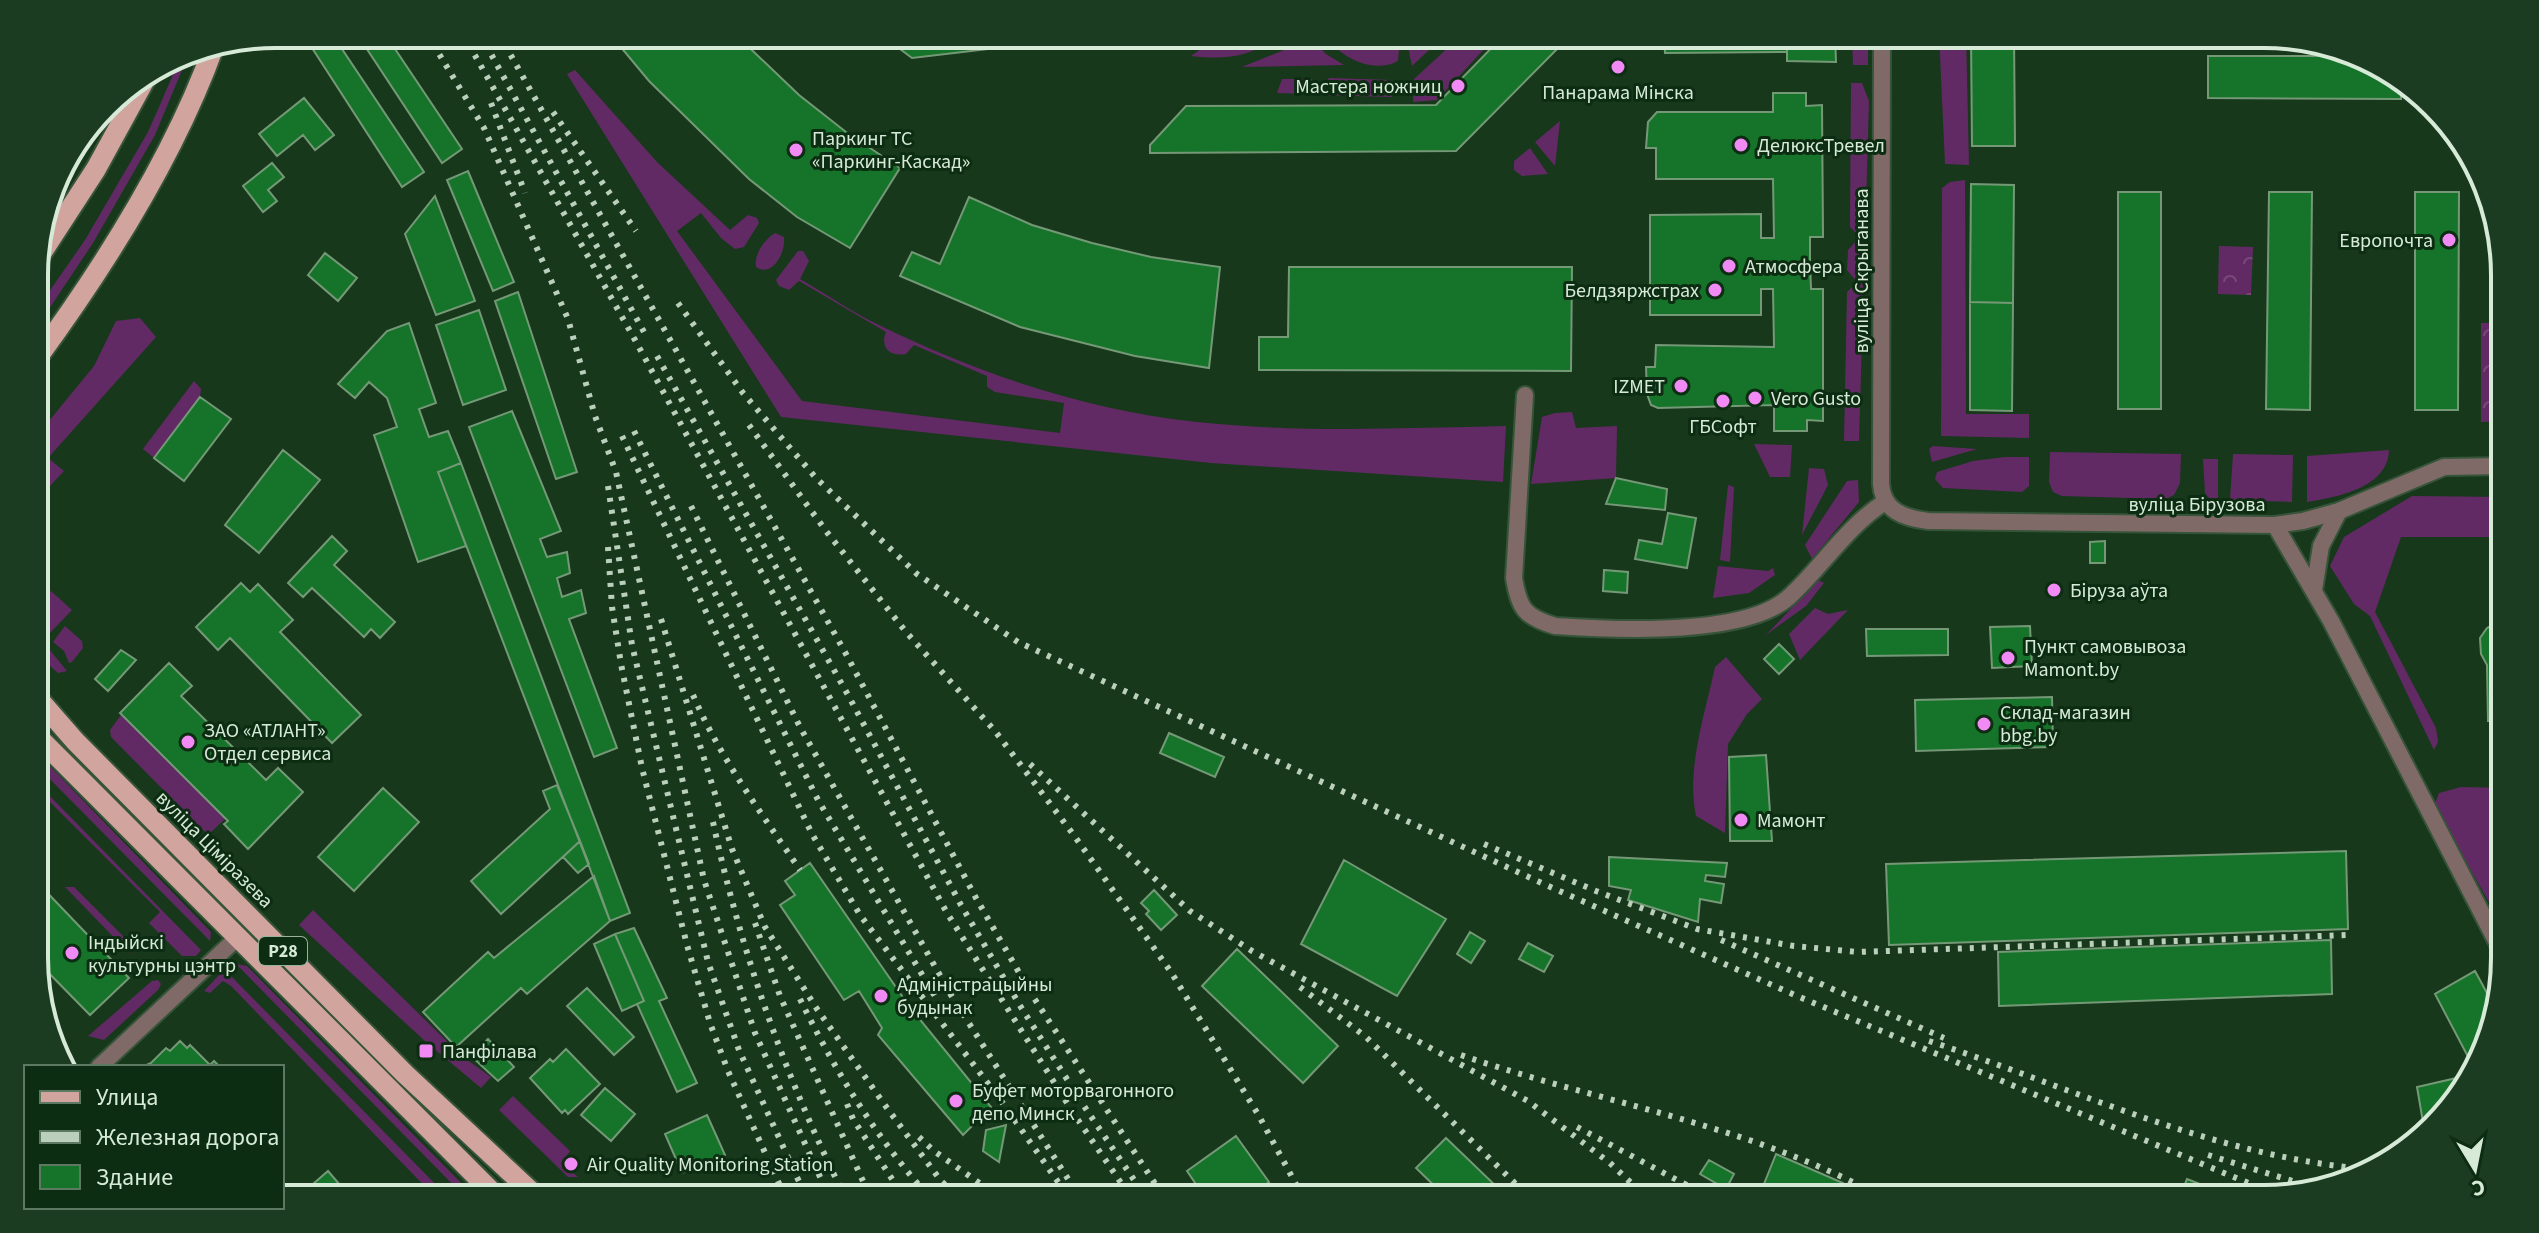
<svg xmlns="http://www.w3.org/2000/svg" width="2539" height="1233" viewBox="0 0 2539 1233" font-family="'Source Sans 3',sans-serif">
	<defs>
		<pattern id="park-crowns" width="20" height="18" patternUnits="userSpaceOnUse" patternTransform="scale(2)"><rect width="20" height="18" fill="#622a64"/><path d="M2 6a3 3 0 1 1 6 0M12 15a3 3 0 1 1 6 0" fill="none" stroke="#784979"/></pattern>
	</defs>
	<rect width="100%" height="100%" fill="#17381b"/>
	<path fill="#622a64" d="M1222,34h66c-38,20 -52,27 -97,22z
		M1324,34h70l5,16 -1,11c-27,14 -59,-5 -74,-27z
		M1405,34h41l-34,32z
		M1463,34h35l-61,66 -24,2 1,-23z
		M1852,34h16v31h-15z
		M1939,34h27l3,131 -24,-1z
		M1311,39l15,15 18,11 -102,2z
		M190,51l-35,84 -62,108 -58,87v-18l50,-72 63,-108 35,-80z
		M575,70l82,92 73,68 18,-15 9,3 2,5 -15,24 -9,2 -14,-11 -20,-25 -24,18 125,170 258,32 4,-30 -69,-11 -8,-5v-11l-73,-31 -8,9c-17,3 -26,-7 -20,-22l-87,-51 -10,9 -10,-4 -3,-6 22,-29h5l6,10 -9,18c26,15 52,33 79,46 100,49 206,85 318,97 102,11 207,6 309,4l-3,56 -292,-19 -430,-46 -214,-343z
		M1329,78l63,2v17l-74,-2z
		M1282,79h30l4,8 -4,7 -35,-1z
		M1851,83h11l7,18 -10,340h-15l3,-149 10,-10 -10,-12 1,-20 12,-13 -10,-10z
		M1560,121l-5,45 -20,-24z
		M1530,148l18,26 -26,2 -8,-6v-9z
		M1965,180l1,234h63v24l-88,-2 1,-248 8,-6z
		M775,233l9,4c2,16 -12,41 -28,30 -2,-13 8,-27 19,-34z
		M140,318l16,19 -108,121 16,13 -14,15 -15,-13v-35l59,-72 22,-45z
		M194,381l7,8 -1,8 -46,61 -11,-9z
		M1572,412l4,16 41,-2 -1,52 -85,6 11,-67 13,-4z
		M1754,444l38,1 -2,32h-20z
		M1933,446l44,3 -45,13 -3,-13z
		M2389,450c-1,38 -52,47 -82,52v-46z
		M2050,452l131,2 -1,29 -6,12 -8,4 -104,-3 -9,-4 -4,-10z
		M2233,454l60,1 -1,47 -62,-2z
		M2005,457h24v29l-7,6 -79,-4 -8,-9 2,-7 36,-11z
		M2203,459h15v39h-9l-4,-5z
		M1809,468l15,1 4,16 -26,50z
		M1858,480l1,22 -47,57 -7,-14 42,-64z
		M1728,485l6,2 -4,75 -10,-2z
		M2412,496l92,1v40h-103l-26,75 61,116 2,14 -4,8 -64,-134 -16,-12 -24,-38 14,-29z
		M1718,566l50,5 5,-3 2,7 -26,18 -36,5z
		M1818,580l6,3 -18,23 -40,29z
		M51,591l21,19 -23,24 -14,-13v-14z
		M1815,608l13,6 20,-4 -48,50 -11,-26z
		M65,626l17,15 1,7 -11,14 -3,1 -5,-12 -11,-9z
		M35,632l32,39 -9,2 -23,-20z
		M1726,657l36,42 -15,15 -19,30 -3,89 -29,-17c-10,-47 9,-102 19,-149z
		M121,715l105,103 -18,17 -97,-98 -1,-7z
		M36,752l175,180 -1,9 -174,-176z
		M36,782l165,168 -5,6h-14l-33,-33 11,-11 -124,-124z
		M2461,787l44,1v142l-71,-124 5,-13z
		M65,887h9l55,55v11z
		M313,910l150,147 28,20 -10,11 -55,-46 -127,-117z
		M236,964l11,2 230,233h-10z
		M227,972l223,227h-13l-206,-213 -8,-5 -13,12 -6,-2 16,-17z
		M158,980l3,4 -3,6 -54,50 -16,-4 64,-55z
		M513,1096l57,55 -9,12 17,14h-10l-69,-67z"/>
	<path fill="url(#park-crowns)" d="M2219,246l34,1 -2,48 -33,-1z
		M2481,323h22v98l-22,1z"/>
	<path fill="#15742a" stroke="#759977" stroke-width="2" d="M303,34h29l92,138 -22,15z
		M357,34h28l77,115 -20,14z
		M621,34h30l4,4 5,-4h75l64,61 47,37 54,36 -50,80 -53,-31 -48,-38 -100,-98 -35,-42z
		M880,34h213l-3,3 -178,21z
		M1505,34h67l-116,117 -306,2v-8l36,-39 250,-1z
		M1664,34h123v18l-122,1z
		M1787,34h48l1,28 -49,-1z
		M1971,34h43l1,112h-43z
		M2208,56h152l10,3 31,27v13l-193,-1z
		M1773,93h33v13l16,-1 1,132h-13v26l1,26h12v132l-16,-1v11h-33v-26l-116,3 -7,-3 -4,-11 -1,-27h9l1,-22 118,2 -1,-58h-12v26h-111v-100l111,-1v24h13l-1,-59h-117v-31h-10l2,-26 9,-10h116z
		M304,98l30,37 -19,15 -12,-15 -26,21 -18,-22z
		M272,163l12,14 -16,13 9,11 -14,11 -20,-26z
		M468,171l46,111 -21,9 -46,-111z
		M1971,184l43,1 -1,118 -43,-1z
		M2118,192h43v217h-43z
		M2269,192h43l-2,218 -44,-1z
		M2415,192h44l-1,218h-43z
		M435,196l40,105 -39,14 -31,-81z
		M969,197l63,28 60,18 59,14 69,10 -11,101 -74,-12 -115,-29 -120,-51 12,-24 28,12z
		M325,253l32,25 -19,23 -30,-26z
		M1289,267h283l-1,104 -312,-1v-33h29z
		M518,292l59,180 -21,7 -61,-178z
		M1970,302l43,1 -1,108 -42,-1z
		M479,310l27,80 -43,15 -27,-80z
		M409,323l27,80 -17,6 10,28 19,-6 13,32 -23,9 28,74 -48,16 -44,-127 23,-8 -10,-29 -18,-16 -14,16 -17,-14 49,-53z
		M200,397l31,22 -47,62 -30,-23z
		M512,411l49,120 -21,8 7,18 20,-5 3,21 -13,5 5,19 19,-7 5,23 -17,6 48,129 -23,9 -125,-330z
		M283,450l37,30 -61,73 -34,-28z
		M461,463l169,450 -20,8 -172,-449z
		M1616,478l51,11 -2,21 -59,-6z
		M1668,513l28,5 -9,50 -52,-9 4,-19 23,4z
		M332,536l15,15 -13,14 61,57 -15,16 -9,-9 -7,8 -52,-49 -9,9 -15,-14z
		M2105,541v22h-15v-21z
		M1604,570l24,2 -1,21 -24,-2z
		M241,583l9,9 8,-8 35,36 -13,12 81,83 -29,28 -102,-105 -12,12 -22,-23z
		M2504,619v102h-16l-1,-56 -6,-11 -1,-16 7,-10z
		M2030,626l2,40 -40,2 -2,-41z
		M1866,629h82v26l-81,1z
		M1779,644l15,15 -15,15 -15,-15z
		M121,650l15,10 -28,31 -13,-12z
		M169,663l23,23 -11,10 85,84 12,-12 25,24 -55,57 -24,-25 4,-3 -108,-108z
		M2052,697l1,50 -137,4 -1,-51z
		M1169,733l55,24 -9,20 -55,-24z
		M1766,755l6,86h-42l-1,-84z
		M557,785l23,56 -79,73 -30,-33 79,-72 -7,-18z
		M383,788l36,34 -65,69 -36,-34z
		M580,841l9,23 -11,9 -15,-16z
		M2346,851l2,78 -459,16 -3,-81z
		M1609,857l118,6 -2,14 -19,-2 -1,6 19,3 -3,19 -21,-4 -2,23 -70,-22 3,-10 -22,-4z
		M1344,860l102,59 -49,77 -96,-52z
		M810,863l99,143 82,101 -28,28 -85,-100 4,-7 -23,-37 -15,9 -64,-95 15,-10 -10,-14z
		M594,876l16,45 -83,73 -6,-6 -65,59 -33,-35 65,-60 6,6z
		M36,881l93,97 -39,37 -54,-55z
		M1154,890l23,25 -16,15 -15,-16 3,-3 -8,-8z
		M634,928l33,70 -8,3 38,82 -20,9 -40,-88 7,-3 -29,-67z
		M1470,932l15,9 -14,22 -14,-9z
		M615,934l29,67 -22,10 -28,-67z
		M2331,940l1,54 -333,12 -1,-54z
		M1528,943l25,13 -9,16 -25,-13z
		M1237,949l101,97 -35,37 -101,-97z
		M2475,971l19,35 -14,58 -5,6 -40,-76z
		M587,988l47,49 -20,18 -47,-49z
		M488,1039l26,28 -16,14 -27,-25z
		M180,1041l7,7 3,-3 20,20 4,-4 6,6h-78l9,-4 15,-15 4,3z
		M566,1049l34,35 -32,30 -3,-4 -3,3 -32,-35 20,-19 3,3z
		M2461,1077l3,6 -40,45 -7,-41z
		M605,1088l30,26 -24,27 -30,-26z
		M707,1115l18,40 -43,18 -17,-39z
		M1006,1125l-7,37 -16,-11 3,-21z
		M1236,1136l33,46 -5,4 9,13h-67l-19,-28z
		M1446,1138l53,51 -9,10h-42l-32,-31z
		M1776,1154l67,29 -6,16h-66l-11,-5z
		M1709,1160l25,14 -8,15 -26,-15z
		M328,1171l24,28h-56l9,-8z
		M2187,1179l36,14 -2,6h-42z"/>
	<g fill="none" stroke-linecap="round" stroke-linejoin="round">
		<defs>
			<path id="minor" d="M1525,395l-11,183c5,31 11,39 41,48 58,4 190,11 234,-29 33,-30 58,-71 96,-95
				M2275,525l56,96 174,337
				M2314,590l7,-44 18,-35
				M99,1067l139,-130"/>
			<path id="tertiary" d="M1882,34l-1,450c2,27 23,34 47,37l347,4 28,-4 36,-10 105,-44 60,-1"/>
			<path id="primary" d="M35,263l61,-94 52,-95
				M35,361c69,-94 139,-204 179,-315
				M35,695l40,46 330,333 134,125
				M36,735l463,464"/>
		</defs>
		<use href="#minor" stroke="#365439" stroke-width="20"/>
		<use href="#tertiary" stroke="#365439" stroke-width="20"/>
		<use href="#primary" stroke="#365439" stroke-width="24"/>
		<use href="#minor" stroke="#806a67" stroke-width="16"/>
		<use href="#tertiary" stroke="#806a67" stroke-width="16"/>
		<use href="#primary" stroke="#d1a49e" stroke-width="20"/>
		<path stroke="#bbd0bc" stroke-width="6" stroke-dasharray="4 8" stroke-linecap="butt" d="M427,34l57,94 84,191 27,97 21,56 88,408 51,153 75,166
			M463,34l172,306 312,573 129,204 56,82
			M480,34l164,298
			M499,34l347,620 130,244 56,97 133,204
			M491,103l34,90
			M553,112l83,119
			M678,303l65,90 73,85 101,96 101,68 528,243 251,111 485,201
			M657,356l191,339 113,210 58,99 67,105 61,90
			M749,425l77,106 80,101 89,99 78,103 98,138 88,144 45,83
			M634,431l184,369 121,203
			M622,436l190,398 48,81 142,187 68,97
			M608,486l24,159 76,317 31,88 68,149
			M691,506l109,221 151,268 119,187
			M608,547l4,60 9,57 21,104 45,177 23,78 18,48 58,128
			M661,619l71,230 33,78 52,82 70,99 54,73 19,18
			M693,695c27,63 69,119 107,175
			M1030,764l160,147 62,40 276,150 82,62 38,36
			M713,822c28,131 73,257 133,377
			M1484,844l112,47 101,38 97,17 64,6 491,-17
			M755,923l25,73 91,203
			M1721,940l223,98
			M1300,987l66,50 165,162
			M800,999c35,72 77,140 131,200
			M1929,1041c144,47 284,115 437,128
			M1461,1055c142,49 292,70 424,144
			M847,1104l6,15 52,80
			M1577,1127l136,72
			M919,1137l15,14 68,48
			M2208,1155l104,32"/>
	</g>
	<g fill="#f18af4" stroke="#0c2d11" stroke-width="3">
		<circle cx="1618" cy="67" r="8"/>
		<circle cx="1458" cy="86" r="8"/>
		<circle cx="1741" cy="145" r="8"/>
		<circle cx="796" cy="150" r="8"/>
		<circle cx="2449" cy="240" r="8"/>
		<circle cx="1729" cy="266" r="8"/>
		<circle cx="1715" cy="290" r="8"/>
		<circle cx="1681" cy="386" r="8"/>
		<circle cx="1755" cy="398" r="8"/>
		<circle cx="1723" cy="401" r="8"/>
		<circle cx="2054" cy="590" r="8"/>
		<circle cx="2008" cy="658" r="8"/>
		<circle cx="1984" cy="724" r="8"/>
		<circle cx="188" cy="742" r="8"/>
		<circle cx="1741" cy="820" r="8"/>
		<circle cx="72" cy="953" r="8"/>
		<circle cx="881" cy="996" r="8"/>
		<rect x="418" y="1043" width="16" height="16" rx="4"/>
		<circle cx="956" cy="1101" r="8"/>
		<circle cx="571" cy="1164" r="8"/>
	</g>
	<g text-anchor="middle" stroke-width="6" stroke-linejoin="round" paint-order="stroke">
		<rect fill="#0c2d11" stroke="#9ab19c" stroke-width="2" x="259" y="937" width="48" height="28" rx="6"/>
		<g font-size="18" font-weight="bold" fill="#d7ead8">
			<text x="283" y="957">Р28</text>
		</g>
		<g font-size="20" fill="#d7ead8" stroke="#0c2d11" text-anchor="start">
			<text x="1442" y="93" text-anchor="end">Мастера ножниц</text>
			<text x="1618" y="99" text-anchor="middle">Панарама Мінска</text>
			<text x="812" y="145">Паркинг ТС<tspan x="812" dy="23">«Паркинг-Каскад»</tspan></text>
			<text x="1757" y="152">ДелюксТревел</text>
			<text x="2433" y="247" text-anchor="end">Европочта</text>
			<text x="1745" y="273">Атмосфера</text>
			<text x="1699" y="297" text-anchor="end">Белдзяржстрах</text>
			<text x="1665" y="393" text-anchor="end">IZMET</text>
			<text x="1771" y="405">Vero Gusto</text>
			<text x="1723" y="433" text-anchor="middle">ГБСофт</text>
			<text x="2070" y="597">Біруза аўта</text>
			<text x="2024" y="653">Пункт самовывоза<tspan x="2024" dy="23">Mamont.by</tspan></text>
			<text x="2000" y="719">Склад-магазин<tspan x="2000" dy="23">bbg.by</tspan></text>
			<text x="204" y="737">ЗАО «АТЛАНТ»<tspan x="204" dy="23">Отдел сервиса</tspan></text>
			<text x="1757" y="827">Мамонт</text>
			<text x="88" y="949">Індыйскі<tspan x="88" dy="23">культурны цэнтр</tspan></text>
			<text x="897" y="991">Адміністрацыйны<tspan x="897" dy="23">будынак</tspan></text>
			<text x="442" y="1058">Панфілава</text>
			<text x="972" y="1097">Буфет моторвагонного<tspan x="972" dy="23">депо Минск</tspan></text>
			<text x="587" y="1171">Air Quality Monitoring Station</text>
		</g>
		<g font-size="20" fill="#d7ead8" stroke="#0c2d11">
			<text transform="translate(1861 271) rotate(-90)" y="7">вуліца Скрыганава</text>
			<text x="2197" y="511">вуліца Бірузова</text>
			<text transform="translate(215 849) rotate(45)" y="7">вуліца Ціміразева</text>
		</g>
	</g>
	<path d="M0 0H2539V1233H0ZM275 48H2264A227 227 0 0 1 2491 275V958A227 227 0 0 1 2264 1185H275A227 227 0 0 1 48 958V275A227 227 0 0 1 275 48Z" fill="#1c3c21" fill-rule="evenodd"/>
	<path fill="none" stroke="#d7ead8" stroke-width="4" d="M275 48H2264A227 227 0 0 1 2491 275V958A227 227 0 0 1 2264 1185H275A227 227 0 0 1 48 958V275A227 227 0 0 1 275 48Z"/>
	<rect x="24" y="1065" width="260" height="144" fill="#0c2d11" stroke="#5d7961" stroke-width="2"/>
	<rect x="40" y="1091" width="40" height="12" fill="#d1a49e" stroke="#5d7961" stroke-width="2"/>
	<text x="96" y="1105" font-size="24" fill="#d7ead8">Улица</text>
	<rect x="40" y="1131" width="40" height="12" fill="#bbd0bc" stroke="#5d7961" stroke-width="2"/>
	<text x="96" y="1145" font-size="24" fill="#d7ead8">Железная дорога</text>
	<rect x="40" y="1165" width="40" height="24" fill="#15742a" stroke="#5d7961" stroke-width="2"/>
	<text x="96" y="1185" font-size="24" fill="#d7ead8">Здание</text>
	<g transform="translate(2475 1169) rotate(170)" stroke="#0c2d11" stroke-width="6" paint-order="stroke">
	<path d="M0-6L14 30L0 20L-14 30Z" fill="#d7ead8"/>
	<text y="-12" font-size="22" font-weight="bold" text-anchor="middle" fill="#d7ead8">С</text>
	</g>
</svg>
